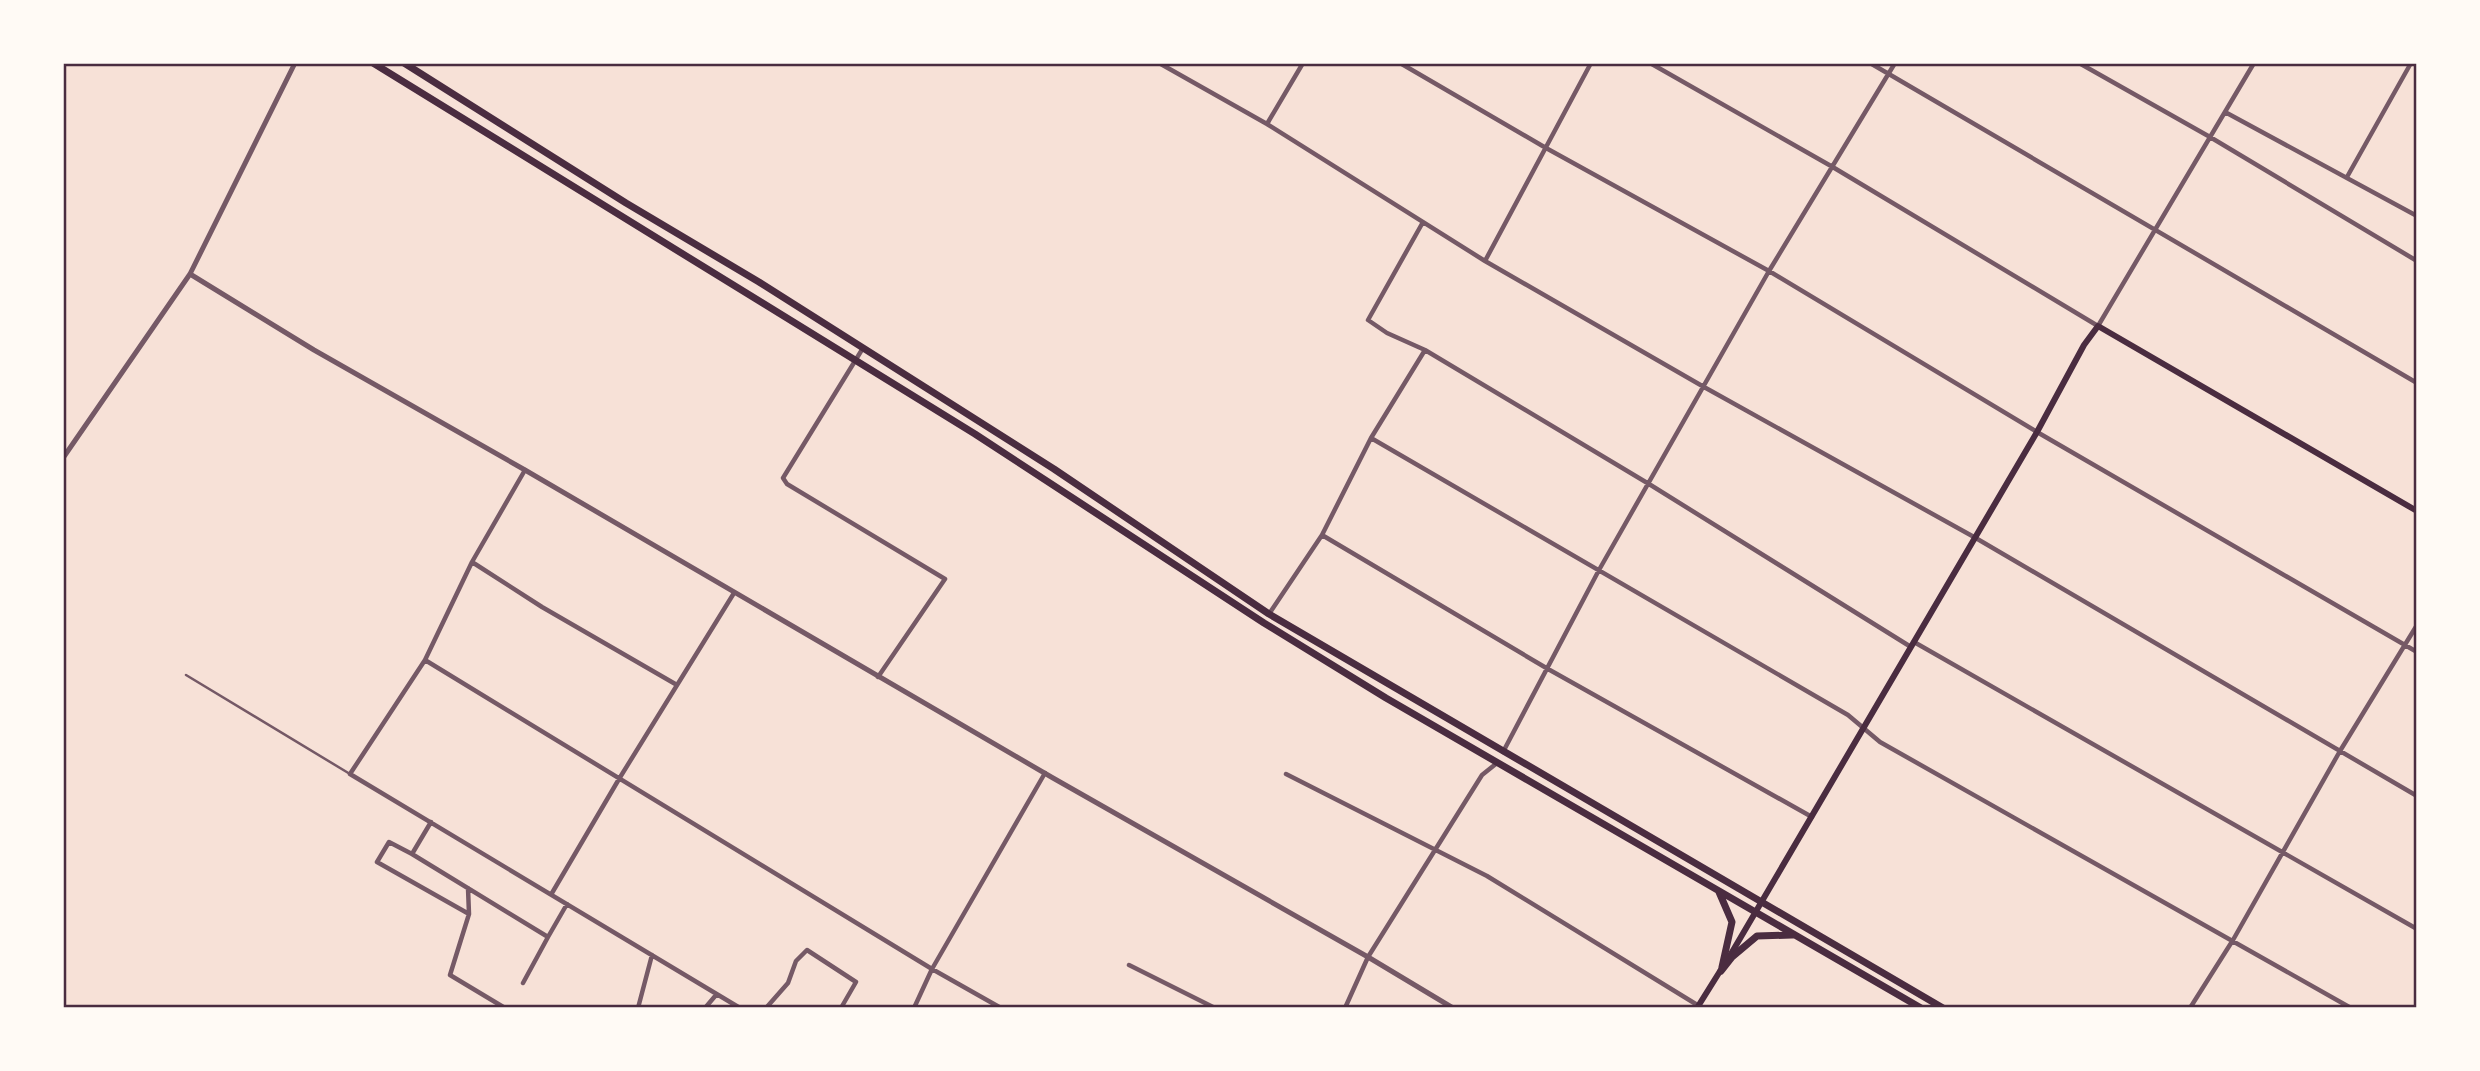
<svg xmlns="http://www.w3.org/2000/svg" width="2480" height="1071" viewBox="0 0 2480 1071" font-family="'Golos Text',sans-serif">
	<rect width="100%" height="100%" fill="#f7e1d7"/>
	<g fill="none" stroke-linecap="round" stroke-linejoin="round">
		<path stroke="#755966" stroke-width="2.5" d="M186,675l164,99"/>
		<path stroke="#755966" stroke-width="4.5" d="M1159,63l108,61 218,137 219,126 270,150 443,259
			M1400,63l146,85 223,123 268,161 380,220
			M1650,63l181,103 267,160 156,-263
			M1870,63l547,320
			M2079,63l131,74 207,124
			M2225,112l192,104
			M1267,124l36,-61
			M2347,177l64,-114
			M1423,222l-55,98 19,13 38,17 224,134 262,163
			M1485,261l106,-198
			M863,348l-80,130 4,6 158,95 -67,98
			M1371,438l477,277 32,27 471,266
			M525,470l-53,92 -47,98 -75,114 390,234
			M1322,535l226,134 264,148
			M472,562l70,45 135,78
			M1269,614l53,-79 49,-97 54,-88
			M1914,642l503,287
			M425,660l507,309 69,39
			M1503,752l96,-182 170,-299 126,-208
			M1286,774l201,102 212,130
			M431,822l-19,32 -23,-12 -12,20 92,52 -19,61 55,33
			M412,854l136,83 -25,46
			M468,888l1,26
			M552,893l67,-114 115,-186
			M548,937l19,-33
			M1129,965l86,43
			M638,1008l14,-53
			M705,1008l11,-13
			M766,1008l22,-25 8,-22 11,-11 49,32 -15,26
			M914,1008l18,-39 113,-196
			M1345,1008l23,-51 114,-182 15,-12
			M2190,1008l43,-68 107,-189 77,-126"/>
		<path stroke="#755966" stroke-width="5" d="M190,274l124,76 211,120 528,308 315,179 85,51
			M63,458l127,-184 105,-211"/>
		<path stroke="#4a2c40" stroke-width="6" d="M1728,959l309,-527 47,-87 14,-19 319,185
			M1697,1008l25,-40"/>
		<path stroke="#4a2c40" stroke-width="7" d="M373,63l602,371 289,189 122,75 535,310
			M404,63l222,140 133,79 295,187 215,145 674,394
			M1719,892l13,30 -10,45
			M1721,971l11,-14 25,-21 35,-1"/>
	</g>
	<rect width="2480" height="1071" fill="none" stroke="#fffaf5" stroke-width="130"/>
	<rect x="65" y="65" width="2350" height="941" fill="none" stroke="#4a2c40" stroke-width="2.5"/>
</svg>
